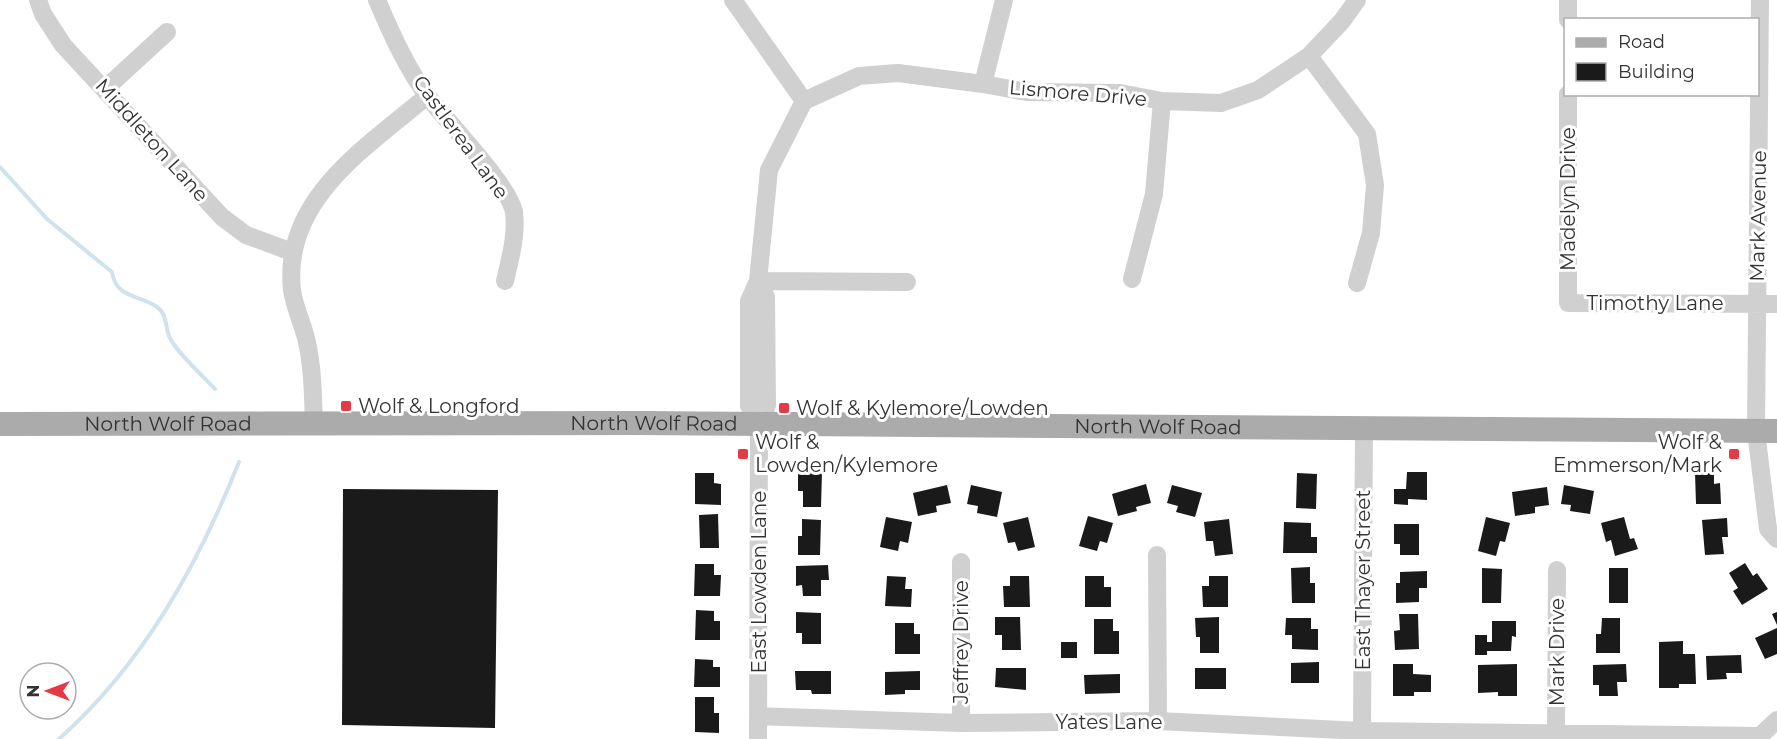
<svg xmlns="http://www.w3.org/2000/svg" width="1777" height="739" viewBox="0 0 1777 739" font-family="Montserrat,sans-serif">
	<rect width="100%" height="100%" fill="#fff"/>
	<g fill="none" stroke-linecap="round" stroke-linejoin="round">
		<path stroke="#cfe2ee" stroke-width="4" d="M0,167l47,52 65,53c4,27 29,23 45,35 10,7 8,18 12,29 6,15 34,40 46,53
			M59,739c84,-75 139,-174 180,-277"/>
	</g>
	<path fill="#1a1a1a" d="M798,472h24l-1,35h-18v-16h-5z
		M1407,472h20v28l-19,-1v6l-14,-1v-15h12z
		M695,473h19v10l7,1v21l-26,-1z
		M1297,473l20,1 -1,35 -20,-1z
		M1695,473h19v11l6,-1 1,21h-25z
		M1146,484l5,19 -15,4 1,4 -19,5 -6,-22z
		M947,485l4,18 -15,3 1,6 -19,4 -5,-23z
		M971,485l31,7 -5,25 -20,-4 1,-7 -11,-2z
		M1172,485l30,8 -7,24 -19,-5 2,-6 -11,-3z
		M1564,485l30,6 -4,23 -20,-3 1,-6 -10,-1z
		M1547,487l2,18 -14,2v6l-20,3 -3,-24z
		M343,489l155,1 -3,238 -153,-3z
		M718,514l1,34h-19l-1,-33z
		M1088,516l25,7 -6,20 -7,-2 -3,10 -18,-5z
		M886,517l26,5 -4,21 -8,-2 -2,10 -18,-4z
		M1028,517l7,30 -17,4 -3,-9 -7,1 -5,-20z
		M1486,517l24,6 -5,19 -5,-1 -4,15 -18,-5z
		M1624,517l6,22 4,-1 4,11 -23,7 -4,-16 -5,2 -5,-19z
		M1727,518l1,19h-6l2,17 -19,1 -3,-35z
		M802,519l19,1 -1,35h-22v-19h4z
		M1229,519l4,35 -18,2 -2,-15h-7l-2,-19z
		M1284,522l27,1v14h6v16h-34z
		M1394,524h25v31h-19v-11h-6z
		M1745,563l8,13 4,-3 11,16 -26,16 -9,-14 5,-3 -9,-15z
		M695,564h19v11h7l-1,21h-26z
		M828,565l1,15h-8v16h-18l-1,-11 -6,1v-20z
		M1310,567v16h5v20h-23l-1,-35z
		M1482,568l20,1 -1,34h-19z
		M1609,568h19v35h-19z
		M1427,571v17h-8v14l-23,1v-20h4v-11z
		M887,576l19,1 -1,12h7l-1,18 -26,-1z
		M1010,576h19l1,31h-26l-1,-21h7z
		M1085,576h19v11h7v20h-26z
		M1209,576h19v31h-25l-1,-21h7z
		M696,610l18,1v10h6v19h-25z
		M796,612l25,1v31h-19v-11h-6z
		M1777,612v13l-5,-11z
		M1399,614h19l1,35 -24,1 -1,-19 6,-1z
		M995,617h25l1,33h-19v-15h-7z
		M1219,617v36h-19v-16h-4l-1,-19z
		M1286,618h25v11h7v21l-26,-1v-14h-7z
		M1602,618h18v35h-24v-19h5z
		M1094,619h19v12h6v23h-25z
		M1492,621h24v16l-4,-1 -1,15h-24v4h-12v-20h12v7h5z
		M895,623h19v11h6v20h-25z
		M1777,628v26l-12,5 -10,-21z
		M1683,641v13h12l1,30h-17v4h-20v-46z
		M1061,642h16v16h-16z
		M1741,655l1,18h-16l1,6 -20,1 -1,-24z
		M695,659l18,1v7h7v20h-26z
		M1319,662v21h-28v-20z
		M1393,664h20v10l18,1v17h-17v4h-21z
		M1517,664v32h-19v-4l-20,1v-28z
		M1626,664l1,18h-10l1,14h-19v-11h-6v-20z
		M996,668h30v22l-31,-3z
		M1195,668h31v21h-31z
		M795,671h36v23h-19l-1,-4h-15z
		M920,671v19h-15v4l-20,1v-23z
		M1120,674v19l-35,1 -1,-19z
		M695,697h19v16h5v20l-24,-1z"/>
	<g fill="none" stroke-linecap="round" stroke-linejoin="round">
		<path stroke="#d0d0d0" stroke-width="18" d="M38,0l5,14 20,31 159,172 24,18 46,17
			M377,0c14,33 30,69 52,98 19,25 80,87 85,114 3,23 -4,47 -9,69
			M733,0l71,101 -35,69 -11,111 -9,20v105l10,18
			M1568,0v20
			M1760,0l-4,431 12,98 9,10
			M1309,56l58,78 8,51 -4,48 -14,50
			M983,84l21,-84
			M106,88l61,-56
			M1568,94v209l209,1
			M804,101l55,-25 39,-3 85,11 44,8 93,1 42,8 59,2 37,-13 51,-34 33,-35 15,-21
			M1132,279l22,-85 8,-93
			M758,281l8,16 1,108 -8,19 -1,315
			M758,281l149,1
			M314,425c-1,-29 -1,-58 -8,-87 -4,-16 -12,-32 -14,-48 -10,-91 75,-143 135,-194
			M1157,555l1,166
			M961,562v161
			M758,716l203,7 197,-2 204,10 398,5 17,-16
			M1362,731l2,-303
			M1556,734l1,-164"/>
		<path stroke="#ababab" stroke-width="24" id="s1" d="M0,424l639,-1 1138,8"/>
	</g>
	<g fill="#e63946" stroke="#fff" stroke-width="2">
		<rect x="340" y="400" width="12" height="12" rx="3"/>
		<rect x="778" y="402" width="12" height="12" rx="3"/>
		<rect x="737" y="448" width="12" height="12" rx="3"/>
		<rect x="1728" y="448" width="12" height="12" rx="3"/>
	</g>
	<g text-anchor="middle" stroke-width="6" stroke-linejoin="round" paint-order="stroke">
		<g font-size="20" fill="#333" stroke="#fff">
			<text transform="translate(1078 93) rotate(5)" y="7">Lismore Drive</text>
			<text transform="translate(461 137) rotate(54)" y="7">Castlerea Lane</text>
			<text transform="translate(152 140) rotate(48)" y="7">Middleton Lane</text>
			<text transform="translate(1568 199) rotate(-90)" y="7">Madelyn Drive</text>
			<text transform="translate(1758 216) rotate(-89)" y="7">Mark Avenue</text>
			<text x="1655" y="310">Timothy Lane</text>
			<text dy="7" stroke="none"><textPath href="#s1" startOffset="654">North Wolf Road</textPath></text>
			<text dy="7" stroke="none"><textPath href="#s1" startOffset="168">North Wolf Road</textPath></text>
			<text dy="7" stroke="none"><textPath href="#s1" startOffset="1158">North Wolf Road</textPath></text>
			<text transform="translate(1363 580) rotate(-90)" y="7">East Thayer Street</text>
			<text transform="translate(759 582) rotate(-90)" y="7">East Lowden Lane</text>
			<text transform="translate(961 642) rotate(-90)" y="7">Jeffrey Drive</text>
			<text transform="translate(1557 652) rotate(-90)" y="7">Mark Drive</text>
			<text x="1109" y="729">Yates Lane</text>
		</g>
		<g font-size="20" fill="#333" stroke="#fff" text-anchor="start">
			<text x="358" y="413">Wolf &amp; Longford</text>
			<text x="796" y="415">Wolf &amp; Kylemore/Lowden</text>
			<text x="755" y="449">Wolf &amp;<tspan x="755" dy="23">Lowden/Kylemore</tspan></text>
			<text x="1722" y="449" text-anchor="end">Wolf &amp;<tspan x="1722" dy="23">Emmerson/Mark</tspan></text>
		</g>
	</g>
	<rect x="1564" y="18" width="195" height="78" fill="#ffffff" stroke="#adadad" stroke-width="1.5"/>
	<rect x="1576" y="38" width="30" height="9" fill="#ababab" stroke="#adadad" stroke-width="1.5"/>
	<text x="1618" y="48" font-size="18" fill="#333333">Road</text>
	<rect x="1576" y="63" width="30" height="18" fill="#1a1a1a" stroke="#adadad" stroke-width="1.5"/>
	<text x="1618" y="78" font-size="18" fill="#333333">Building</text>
	<g transform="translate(48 691) rotate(270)"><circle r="28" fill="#ffffff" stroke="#adadad" stroke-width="1.5"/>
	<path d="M0-4.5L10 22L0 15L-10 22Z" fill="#e63946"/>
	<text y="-9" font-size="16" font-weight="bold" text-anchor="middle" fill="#333333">N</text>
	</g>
</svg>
